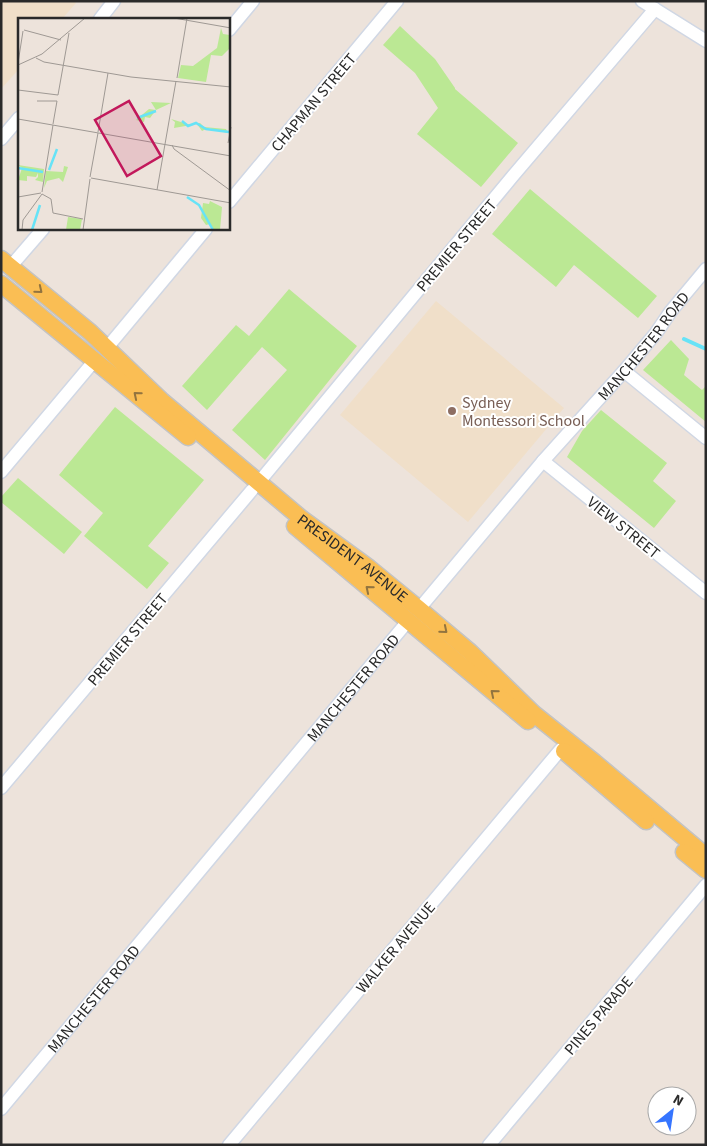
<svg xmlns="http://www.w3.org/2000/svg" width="707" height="1146" viewBox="0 0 707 1146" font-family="'Source Sans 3',sans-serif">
	<rect width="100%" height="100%" fill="#ede3db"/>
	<path fill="#f0dfc9" d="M1,1h73l2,2 -14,16h-43v50l-18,20z
		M436,301l128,107 -96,114 -128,-107z"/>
	<path fill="#bbe894" d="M400,26l35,33 20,29v1l63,54 -37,44 -64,-53 21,-26 -23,-35 -32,-28z
		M530,189l127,107 -19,22 -64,-53 -18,22 -64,-53z
		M289,289l68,57 -92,114 -33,-30 55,-60 -25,-23 -55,63 -25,-24 54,-61 13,11z
		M671,340l18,19 -5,16 18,15 4,-4v36l-63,-52z
		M115,407l89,73 -56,66 21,17 -22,26 -63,-53 19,-23 -44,-38z
		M601,410l66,53 -14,18 23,20 -22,27 -87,-71 15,-26z
		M18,478l64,54 -18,22 -63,-52v-5z"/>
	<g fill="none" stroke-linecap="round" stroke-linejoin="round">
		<path stroke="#67e3f7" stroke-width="4" d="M684,339l22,10"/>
		<defs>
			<g id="minor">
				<path d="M642,1l64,40"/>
				<path d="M100,19l14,-18"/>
				<path d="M229,30l24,-29"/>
				<path d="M1,139l18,-21"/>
				<path d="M229,202l168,-201"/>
				<path d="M11,266l32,-37"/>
				<path d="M106,349l100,-120"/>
				<path d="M624,371l82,67"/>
				<path d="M543,461l163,132"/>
				<path d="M1,472l94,-112"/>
				<path d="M259,482l253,-305 143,-168"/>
				<path id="s1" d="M419,609l124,-148 81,-90 32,-38 15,-22 35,-42"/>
				<path d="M1,788l251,-298"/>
				<path id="s2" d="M1,1109l407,-488"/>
				<path d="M229,1145l332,-396"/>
				<path d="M489,1145l217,-260"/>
			</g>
			<g id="major">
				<path id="s3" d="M1,259l89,73 72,69 140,118 67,49 50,41 51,43 64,62 60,48 112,94"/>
				<path d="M1,284l187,153"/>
				<path d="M295,526l233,195"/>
				<path d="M564,751l82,70"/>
				<path d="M684,852l22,18"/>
			</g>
		</defs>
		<use href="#minor" stroke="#d0d7e4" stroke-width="15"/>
		<use href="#major" stroke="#c3c3c3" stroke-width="19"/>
		<use href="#minor" stroke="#fff" stroke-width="12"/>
		<use href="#major" stroke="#fabe54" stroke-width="16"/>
	</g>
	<defs><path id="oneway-chevron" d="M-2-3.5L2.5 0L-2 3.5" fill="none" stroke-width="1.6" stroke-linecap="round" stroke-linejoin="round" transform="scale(1.25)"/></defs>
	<g stroke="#92743f">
		<use href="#oneway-chevron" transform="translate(39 290) rotate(39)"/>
		<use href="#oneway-chevron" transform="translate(137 395) rotate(-140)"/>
		<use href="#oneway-chevron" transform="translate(369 589) rotate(-140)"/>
		<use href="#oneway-chevron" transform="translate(444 630) rotate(40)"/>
		<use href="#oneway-chevron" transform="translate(494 693) rotate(-140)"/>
	</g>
	<circle fill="#8d6e63" stroke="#fff" stroke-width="2" cx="452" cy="411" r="5"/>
	<g text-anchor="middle" stroke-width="4" stroke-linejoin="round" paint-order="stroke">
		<g font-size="16" fill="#2a2a2a" stroke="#fff">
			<text transform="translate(313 102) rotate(-50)" y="6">CHAPMAN STREET</text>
			<text transform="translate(456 245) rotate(-50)" y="6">PREMIER STREET</text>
			<text dy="6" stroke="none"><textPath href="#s1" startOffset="346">MANCHESTER ROAD</textPath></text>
			<text transform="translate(624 527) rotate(39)" y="6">VIEW STREET</text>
			<text dy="6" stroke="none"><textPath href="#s3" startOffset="462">PRESIDENT AVENUE</textPath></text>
			<text transform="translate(127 639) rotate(-50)" y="6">PREMIER STREET</text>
			<text dy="6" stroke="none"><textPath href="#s2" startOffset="549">MANCHESTER ROAD</textPath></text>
			<text transform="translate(395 947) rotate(-50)" y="6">WALKER AVENUE</text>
			<text dy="6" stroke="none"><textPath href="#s2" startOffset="144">MANCHESTER ROAD</textPath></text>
			<text transform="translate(598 1015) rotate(-50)" y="6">PINES PARADE</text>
		</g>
		<g font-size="16" fill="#785e54" stroke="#fff" text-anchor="start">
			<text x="462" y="408">Sydney<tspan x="462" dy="18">Montessori School</tspan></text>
		</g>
	</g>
	<g transform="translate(18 18)">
		<rect width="212" height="212" fill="#ede3db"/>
		<path d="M203,10l2,6 7,1v13l-8,8 -11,-1 -5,27 -28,-4 3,-13 12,1 24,-18zM133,84l20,1 -15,7 -6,8 -5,-1 -1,5 -8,-2 13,-11 7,1zM153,101l20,6 9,-2 4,4 22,2 2,4 -20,-5 -6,3 -5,-7 -23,4 1,-6zM0,147l26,4 -1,13 -8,-2 3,-3v-4l-2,4 -9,-1v5l-9,-1 4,-12zM46,148l4,1 -5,15 -4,-4 -12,3 -3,7 2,-17 17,1zM192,183l12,6 -2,23h-8l-2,-6 -4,1 -5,-7 2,-15 6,1zM50,199l14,2 -2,11h-14z" fill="#bbe894"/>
		<path fill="none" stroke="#67e3f7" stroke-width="2.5" d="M119,100l19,-7M164,103l6,5 8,-3 10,6 23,3M0,150l25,4M31,152l8,-21M169,179l12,8 14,25M14,212l8,-25"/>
		<path fill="none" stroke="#9f9994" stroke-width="1" d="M156,0l57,10M6,12l37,10M18,40l8,4 87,15 100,10M0,45l5,-32M0,47l24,-11 43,-36M159,60l10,-60M0,72l40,5 11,-62M19,83h20l-4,23M0,101l213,37M80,114l10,-59M210,125l3,-16M154,127l2,4 57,42M72,159l8,-44M73,160l140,25M139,172l19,-109M24,174l11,-67M24,176l9,5 2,14 30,6M0,179l23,-4M4,212l1,-10 19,-26M65,212l7,-51"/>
		<path fill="#c2185b" fill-opacity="0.15" stroke="#c2185b" stroke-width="2.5" d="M111,83l32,55 -34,20 -32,-56z"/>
		<rect width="212" height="212" fill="none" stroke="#2a2a2a" stroke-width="2.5"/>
	</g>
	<rect width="707" height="1146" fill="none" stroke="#2a2a2a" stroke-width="5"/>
	<g transform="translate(672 1111) rotate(30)"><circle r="24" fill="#ffffff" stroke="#aaaaaa"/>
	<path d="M0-4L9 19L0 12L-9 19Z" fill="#3675ff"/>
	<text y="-8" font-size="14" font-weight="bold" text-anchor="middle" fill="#2a2a2a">N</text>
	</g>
</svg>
